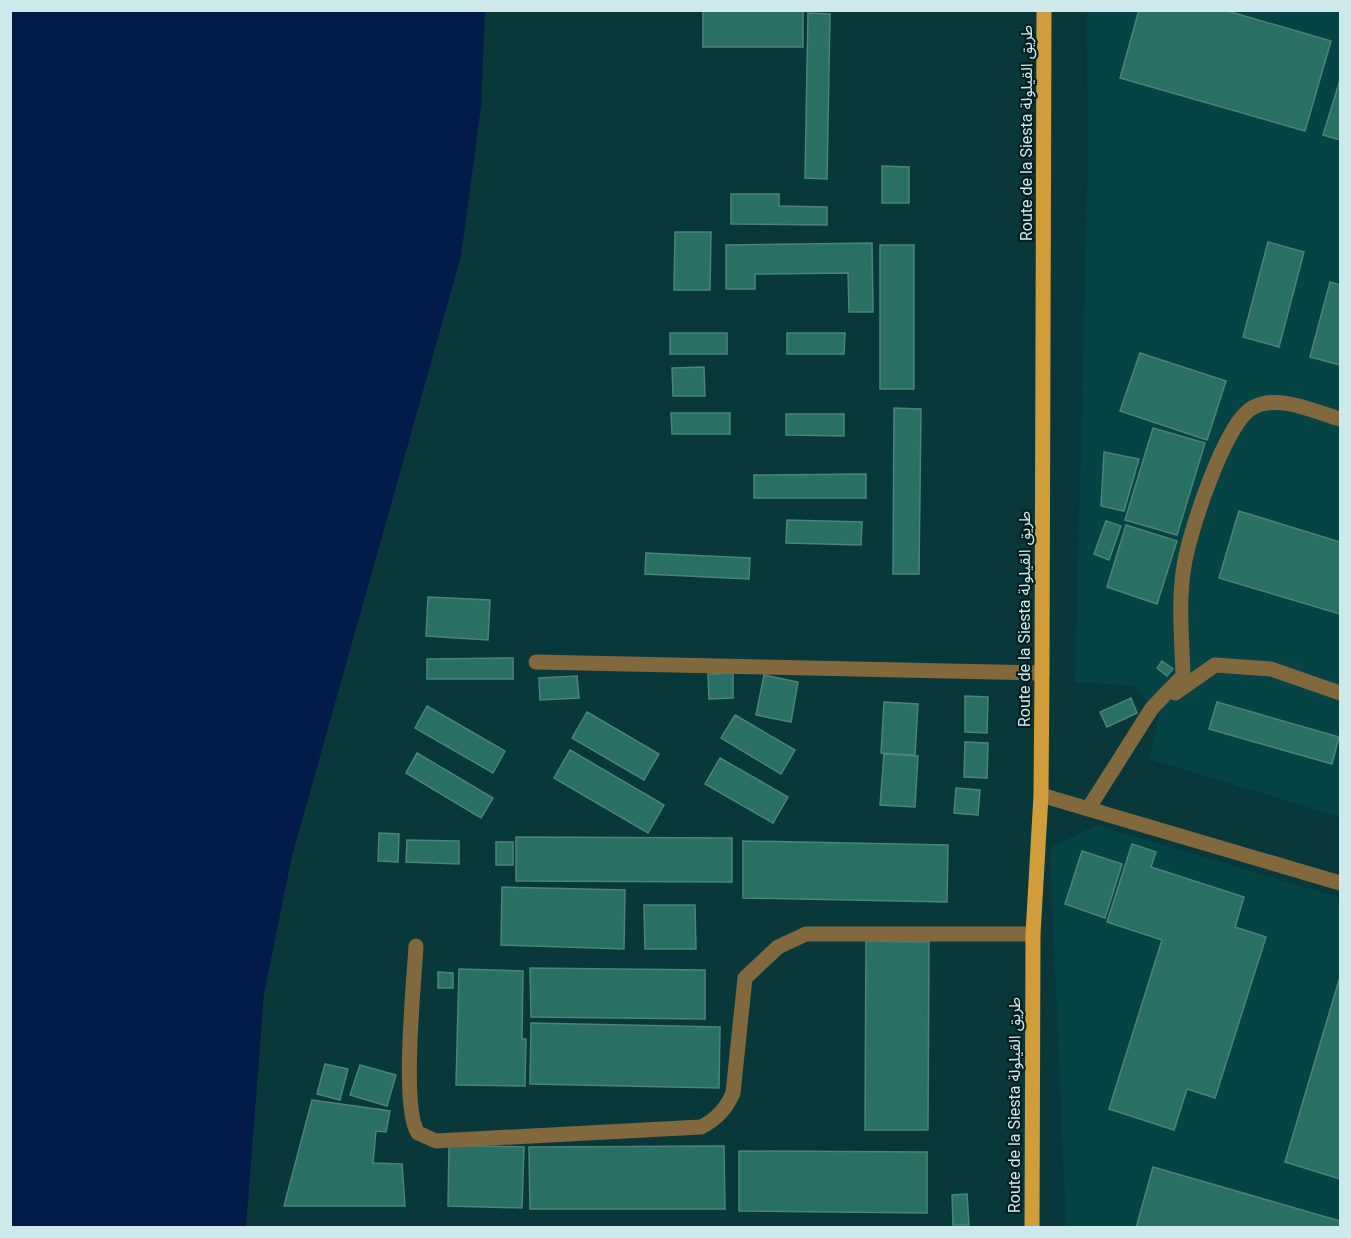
<svg xmlns="http://www.w3.org/2000/svg" width="1351" height="1238" viewBox="0 0 1351 1238" font-family="Roboto,'Noto Sans Arabic',sans-serif">
	<rect width="100%" height="100%" fill="#09383b"/>
	<path fill="#064345" d="M1087,11h253v806l-191,-58 10,-43 -25,-30 -59,-4 13,-517z
		M1097,825l243,73v329h-274l-16,-379z"/>
	<path fill="#011b49" d="M10,11h475l-4,95 -20,150 -169,600 -28,138 -18,233h-235z"/>
	<path fill="#296f63" stroke="#4d8378" stroke-width="1.5" d="M703,10h100v37h-100z
		M1139,10h85l107,31 -26,90 -185,-53z
		M808,13l22,1 -3,165 -22,-1z
		M1340,80v60l-17,-5z
		M882,166l27,1v36h-27z
		M731,194h48v12l48,1v18l-96,-1z
		M675,232h36l-1,58h-36z
		M1268,242l36,10 -25,95 -36,-10z
		M872,243l1,69h-24l-1,-39 -93,1v15h-29v-44z
		M880,245h34v144h-34z
		M1330,282l10,3v80l-30,-8z
		M670,333h57v21h-57z
		M787,333h58l-1,21h-57z
		M1140,353l86,28 -19,59 -87,-29z
		M704,367l1,29h-32l-1,-28z
		M894,408l27,1 -2,165h-26z
		M671,413h59v21h-58z
		M786,414h58v22l-58,-1z
		M1153,428l52,15 -28,92 -52,-15z
		M1104,452l35,7 -15,52 -23,-5z
		M866,474v24h-112v-23z
		M1239,511l101,31v72l-121,-36z
		M787,520l75,2 -1,23 -75,-2z
		M1106,521l15,5 -12,34 -15,-6z
		M1126,525l51,16 -20,63 -50,-17z
		M646,553l104,5 -1,21 -104,-5z
		M428,597l62,3 -2,40 -62,-4z
		M513,658v21h-86v-20z
		M1162,661l11,8 -6,7 -10,-8z
		M733,673v25l-24,1 -1,-25z
		M764,675l34,7 -7,40 -35,-7z
		M577,676l2,22 -39,2 -1,-22z
		M965,696l23,1 -1,36 -22,-1z
		M1131,698l6,15 -30,14 -7,-15z
		M884,702l34,2 -3,51 -34,-2z
		M1217,702l122,35 -7,27 -123,-35z
		M427,706l78,45 -12,22 -78,-45z
		M587,712l72,42 -15,26 -72,-42z
		M735,715l60,35 -14,24 -60,-36z
		M965,742l23,1 -1,35 -23,-1z
		M570,750l94,55 -16,28 -94,-55z
		M417,753l76,45 -12,20 -75,-45z
		M884,754l34,2 -3,51 -35,-2z
		M720,758l68,39 -15,26 -68,-39z
		M956,788l24,2 -2,25 -24,-2z
		M379,833l20,1 -1,28 -20,-1z
		M516,837l216,1v44l-216,-1z
		M407,840l52,1v23l-53,-2z
		M743,841l205,4 -1,57 -204,-4z
		M496,842h17v23h-17z
		M1132,844l24,8 -5,15 93,30 -9,30 31,10 -51,161 -28,-9 -13,41 -65,-21 53,-169 -55,-18z
		M1082,851l40,13 -17,54 -40,-14z
		M502,887l123,3 -1,59 -123,-4z
		M644,905h51l1,44h-51z
		M866,941l63,1 -1,188h-63z
		M530,968l175,2v49l-174,-2z
		M459,969l64,2 -1,68h4l-1,47 -69,-1z
		M438,972l15,1v15h-15z
		M1339,980h1v199l-55,-17z
		M531,1023l189,4 -1,61 -189,-4z
		M325,1064l23,5 -8,31 -23,-6z
		M360,1065l36,10 -9,31 -37,-11z
		M312,1100l78,11 -4,21 -10,-1 -3,32 29,1 3,42h-121z
		M449,1145l75,2 -2,61 -74,-2z
		M724,1146l1,63h-195l-1,-62z
		M739,1151l188,1v61l-188,-2z
		M1153,1167l187,54v7h-204z
		M967,1194l2,31h-16l-1,-30z"/>
	<g fill="none" stroke-linecap="round" stroke-linejoin="round">
		<path stroke="#82683d" stroke-width="15" d="M536,662l506,11
			M1175,693l40,-28 56,4 69,24
			M1041,795l299,88
			M1088,809l64,-101 31,-32c-1,-36 -5,-75 1,-110 5,-33 41,-143 68,-158 25,-15 63,4 88,11
			M416,946c-2,36 -15,163 2,187l18,8 265,-14c16,-8 25,-18 32,-34l12,-115 33,-31 28,-13h227"/>
		<path stroke="#d19d3a" stroke-width="15" d="M1032,1228l1,-294 8,-139 1,-122 2,-663"/>
	</g>
	<g text-anchor="middle" stroke-width="4.5" stroke-linejoin="round" paint-order="stroke">
		<g font-size="16" fill="#cde9eb" stroke="#051d1e">
			<text transform="translate(1026 133) rotate(-90)" y="6">Route de la Siesta طريق القيلولة</text>
			<text transform="translate(1024 619) rotate(-90)" y="6">Route de la Siesta طريق القيلولة</text>
			<text transform="translate(1014 1105) rotate(-90)" y="6">Route de la Siesta طريق القيلولة</text>
		</g>
	</g>
	<rect width="1351" height="1238" fill="none" stroke="#cde9eb" stroke-width="24"/>
</svg>
